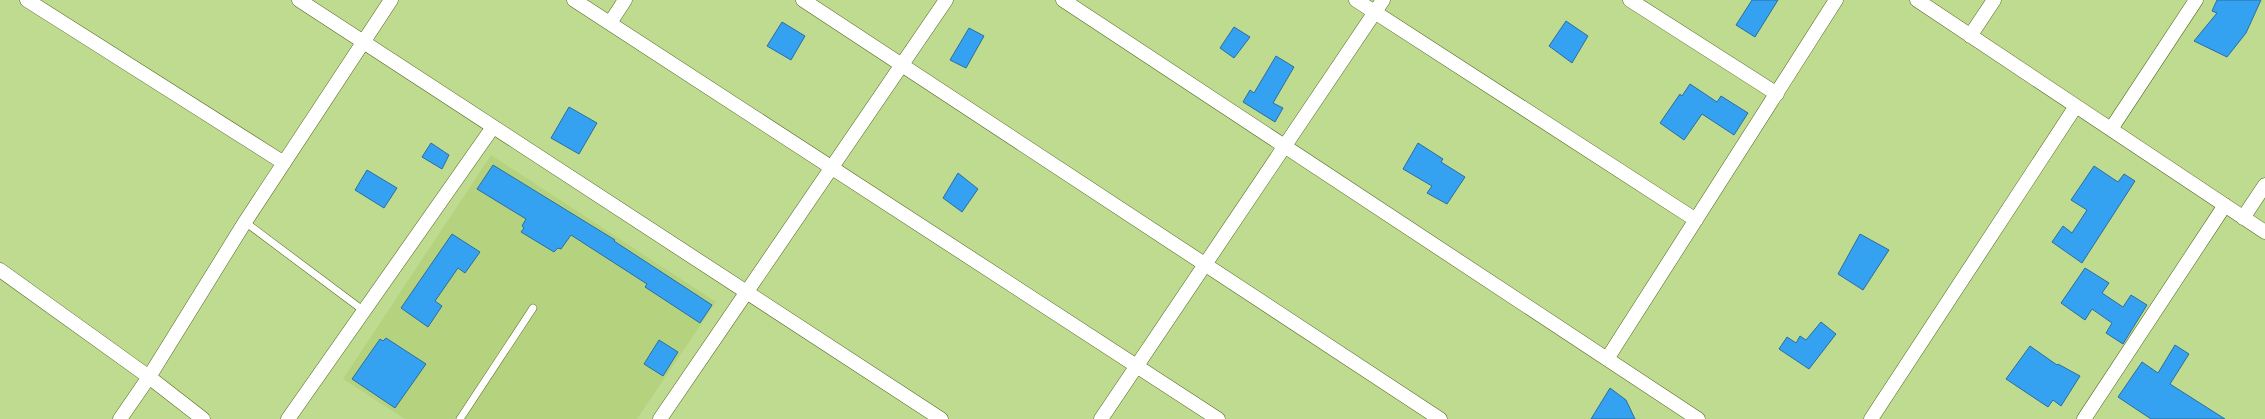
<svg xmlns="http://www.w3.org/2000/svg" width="2265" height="419" viewBox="0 0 2265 419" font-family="'PT Sans Narrow',sans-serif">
	<rect width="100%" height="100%" fill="#bfdb8f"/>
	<path fill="#b5d27f" d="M491,155l225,147 -79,117h-232l-62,-40z"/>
	<path fill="#34a2f0" stroke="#2c6ea0" d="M1752,0h26l-23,37 -19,-12z
		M2217,0h44l-15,33 -19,24 -33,-16 23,-28 -5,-2z
		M1566,21l22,15 -16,27 -23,-17z
		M782,22l23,14 -14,24 -24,-14z
		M1234,27l16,10 -16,21 -14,-10z
		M969,28l15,8 -18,32 -16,-8z
		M1276,56l18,11 -21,36 10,5 -8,14 -32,-20 7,-12 4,3z
		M1690,84l27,18 4,-6 27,17 -14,22 -32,-21 -18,26 -24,-17 20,-29 2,2z
		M569,107l28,16 -18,31 -28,-16z
		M431,143l18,12 -7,14 -20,-12z
		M1418,143l25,16 -2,3 24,15 -18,27 -20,-11 5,-7 -29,-17z
		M493,165l122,75 -1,1 98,64 -12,18 -55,-36 2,-3 -76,-49 -10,14 -3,-1 -4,4 -33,-20 3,-4 -2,-2 4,-7 -49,-30z
		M2094,166l24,16 6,-8 11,7 -53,82 -30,-21 11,-16 9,7 15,-23 -16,-10z
		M367,170l30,18 -13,20 -29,-18z
		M958,173l20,16 -16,23 -19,-14z
		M452,234l28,18 -15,21 -7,-5 -23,33 7,5 -14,21 -27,-19z
		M1860,234l29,16 -26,40 -25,-16z
		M2085,268l24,15 -7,10 21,14 8,-12 16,10 -24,39 -17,-11 6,-10 -20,-14 -7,11 -24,-17z
		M1821,322l15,12 -27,35 -30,-20 8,-12 9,6 4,-7 6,4z
		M386,338l40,26 -31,44 -43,-29 28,-40 3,2z
		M659,340l19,12 -15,24 -19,-12z
		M2175,345l14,9 -19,30 55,35h-74l-33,-22 24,-35 16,11z
		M2030,346l27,19 1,-1 22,12 -19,30 -8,-6 -5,7 -42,-28z
		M1610,388l16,12 9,19h-44z"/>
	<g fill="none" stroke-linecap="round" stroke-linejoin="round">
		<defs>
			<path id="lane" d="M245,222l119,89
				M460,419l73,-111"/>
			<path id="street" d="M27,0l257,163
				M299,0l642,419
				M574,0l644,419
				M803,0l637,419
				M1063,0l635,419
				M1356,0l340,220
				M1630,0l147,94
				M1917,0l348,232
				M610,23l15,-23
				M1970,36l24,-36
				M2111,129l85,-129
				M2243,218l22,-33
				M0,270l149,107 54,42
				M1607,359l229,-359
				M120,419l29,-42 96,-155 146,-222
				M288,419l205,-292
				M660,419l286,-419
				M1101,419l282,-419
				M1871,419l205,-313
				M2084,419l141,-214"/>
		</defs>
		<use href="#lane" stroke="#536a20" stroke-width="8"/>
		<use href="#street" stroke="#536a20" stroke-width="15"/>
		<use href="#lane" stroke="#fff" stroke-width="7"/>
		<use href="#street" stroke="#fff" stroke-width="14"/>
	</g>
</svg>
